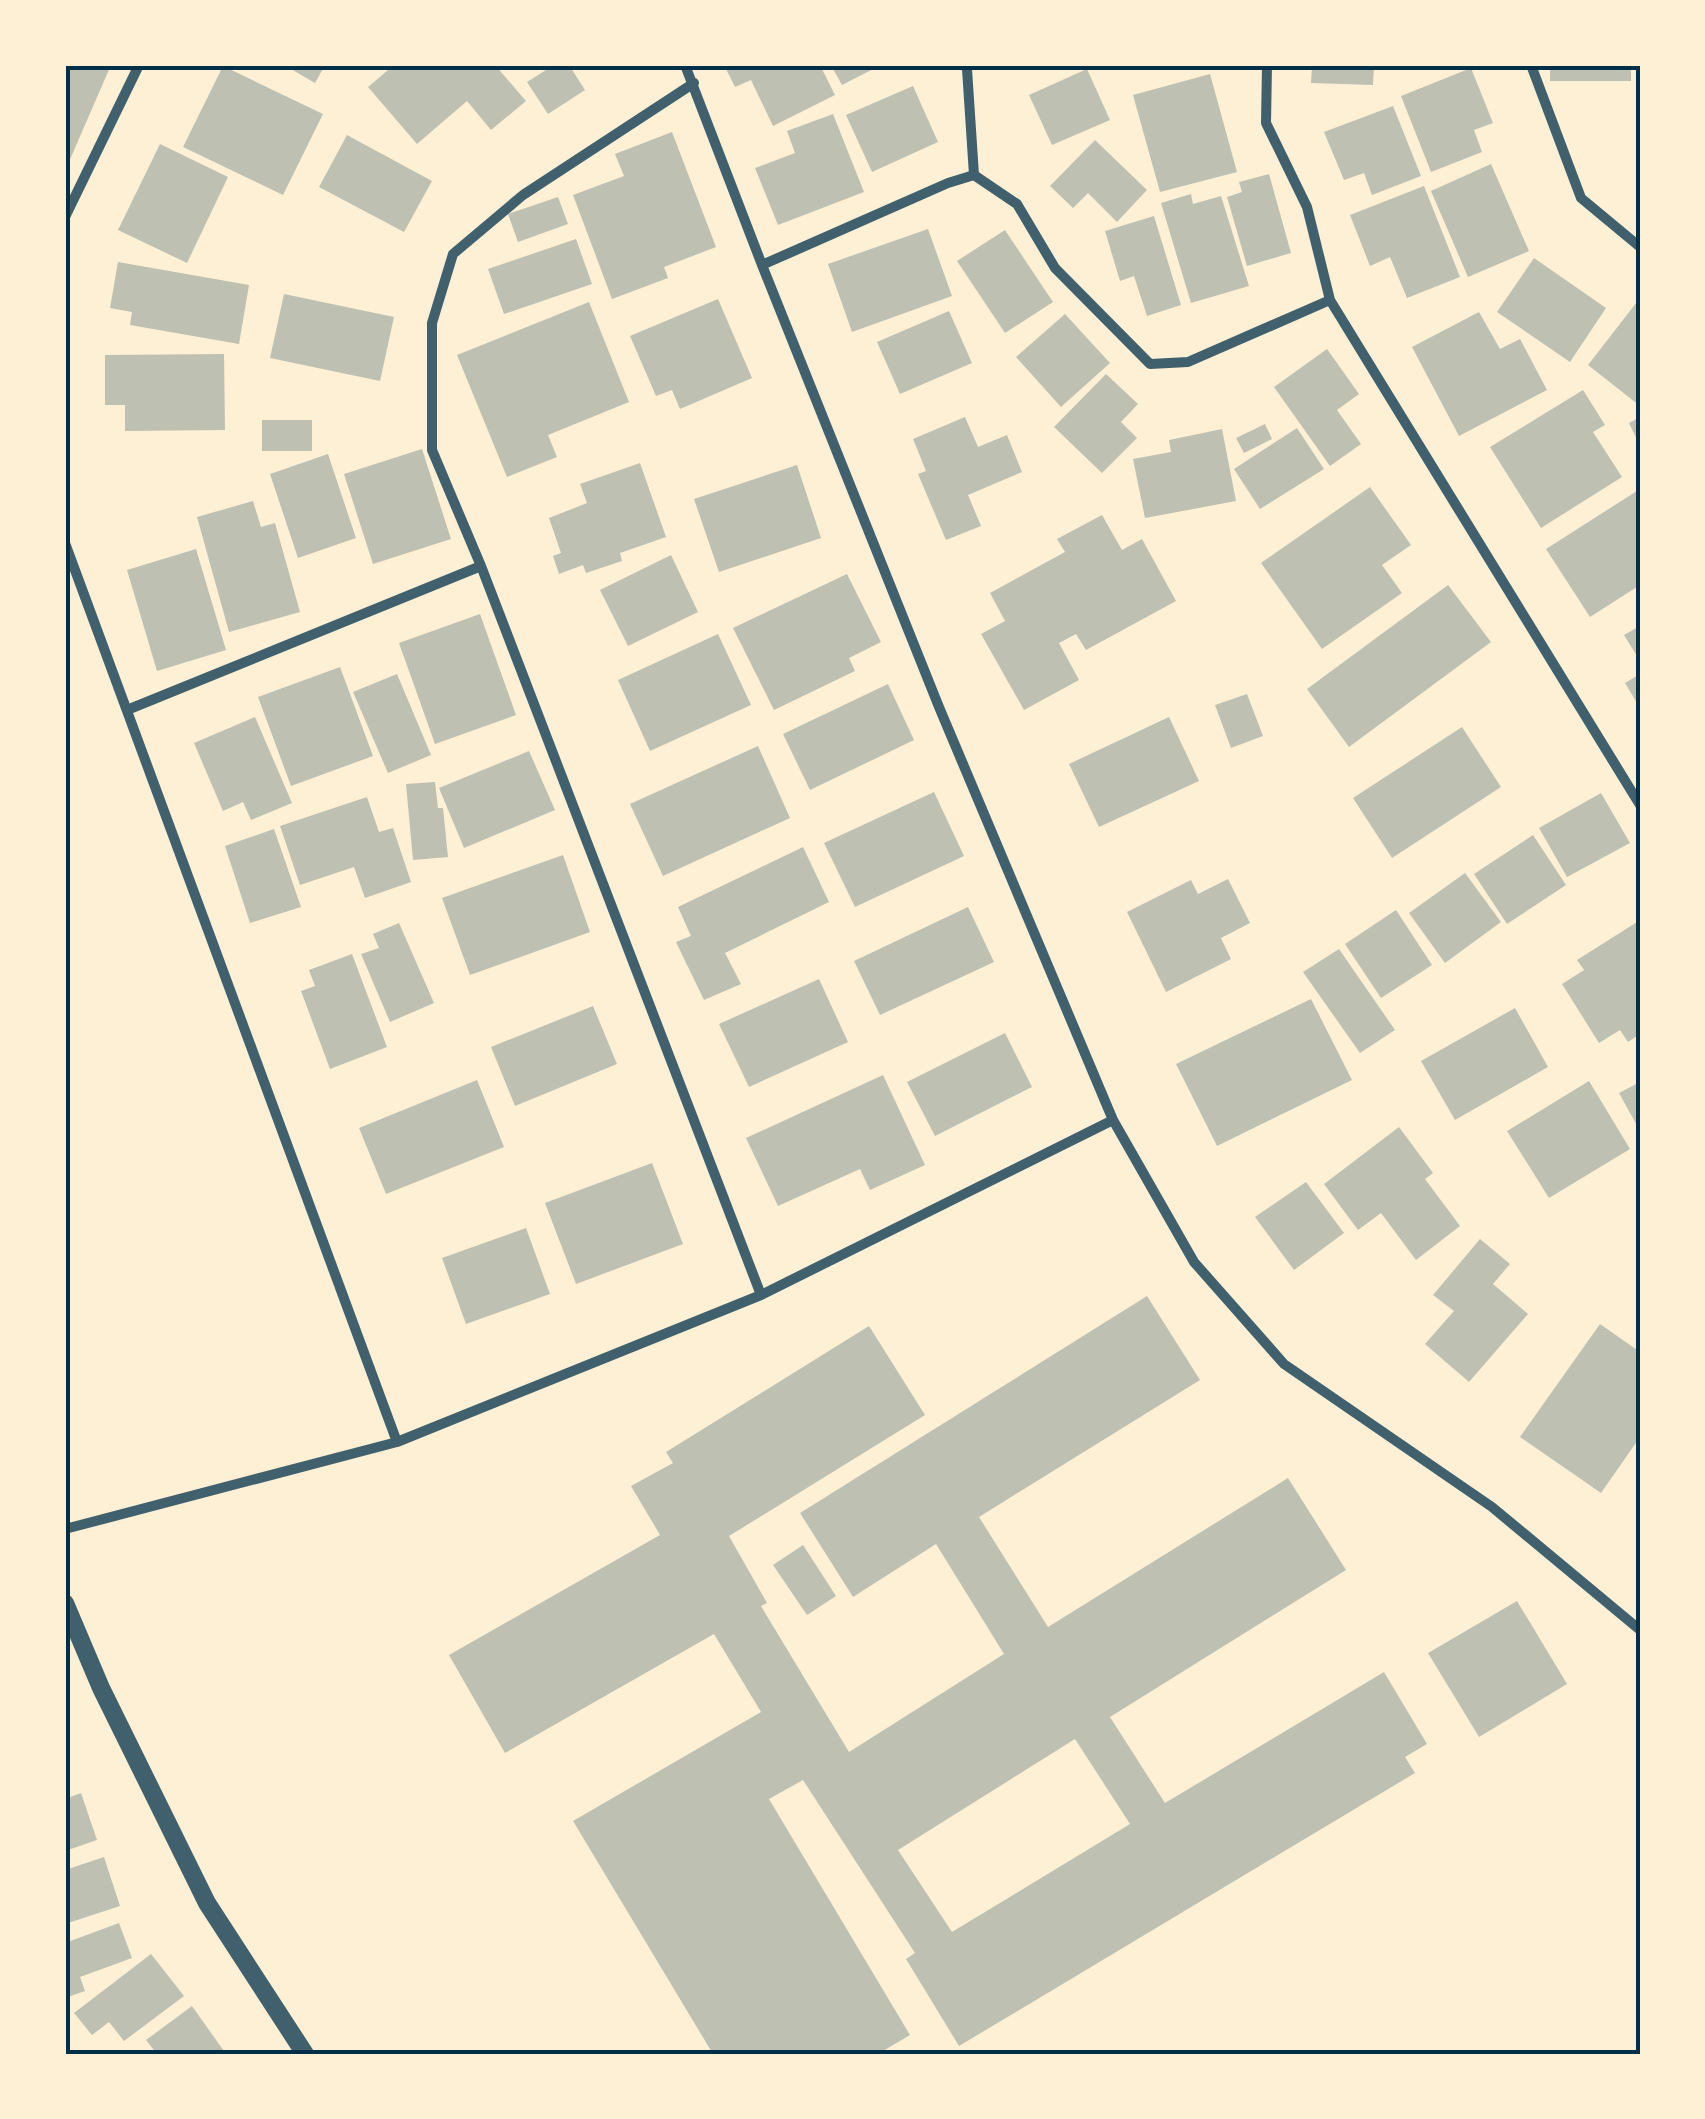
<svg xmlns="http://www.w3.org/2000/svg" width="1705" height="2119" viewBox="0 0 1705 2119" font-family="Merriweather,serif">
	<rect width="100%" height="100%" fill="#fdf0d5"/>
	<path fill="#bec0b2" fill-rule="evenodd" d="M65,65h46l-46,106z
		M284,65h41l-10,18z
		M394,65h101l31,36 -35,29 -24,-29 -50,43 -49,-57z
		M554,65h15l16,25 -37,24 -21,-32z
		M728,65h92l15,30 -62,31 -22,-46 -16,7 -10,-20z
		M831,65h50l-39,20z
		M1312,65h62l-1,20 -62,-2z
		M1550,65h81v16h-81z
		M223,66l100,48 -40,81 -100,-48z
		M1471,68l22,55 -19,7 8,22 -51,20 -30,-76z
		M1087,69l23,51 -58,25 -23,-50z
		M1210,74l27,98 -77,20 -27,-97z
		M913,86l25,56 -66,30 -26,-57z
		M1393,106l28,70 -49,19 -8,-22 -20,7 -20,-48z
		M833,114l31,78 -86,33 -23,-57 40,-15 -8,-22z
		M672,132l44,115 -52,20 4,11 -56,21 -39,-104 51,-19 -9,-22z
		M347,135l85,46 -28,51 -85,-45z
		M1095,140l52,50 -30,32 -29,-29 -15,15 -23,-22z
		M160,144l68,33 -41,86 -69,-33z
		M1491,164l38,87 -61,26 -37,-86z
		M1269,174l22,79 -44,13 -20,-69 15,-5 -3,-10z
		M1424,186l36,91 -53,21 -17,-41 -20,9 -20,-51z
		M1191,194l2,10 28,-8 28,90 -58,17 -30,-100z
		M558,197l10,27 -50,18 -10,-28z
		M1154,216l27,89 -34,11 -13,-40 -14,5 -15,-50z
		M928,229l24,67 -100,36 -24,-68z
		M1005,230l48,72 -48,31 -48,-72z
		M576,239l16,45 -88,30 -16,-45z
		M1534,258l72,50 -36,54 -73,-50z
		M118,262l131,23 -10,59 -109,-19 2,-13 -22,-4z
		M284,294l110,23 -14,64 -110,-23z
		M1640,298v108l-52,-41z
		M718,299l34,79 -72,31 -8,-19 -16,6 -26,-60z
		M589,302l40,100 -81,33 9,22 -50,20 -50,-122z
		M949,311l23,52 -72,31 -23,-52z
		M1479,312l21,37 20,-10 27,51 -88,46 -47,-89z
		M1065,314l45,49 -49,44 -45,-50z
		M1327,349l32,45 -22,16 24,34 -31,22 -56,-79z
		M224,354l1,76 -100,1v-26h-20v-50z
		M1106,374l32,30 -17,18 16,16 -35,35 -48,-46z
		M1583,390l22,35 -12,7 29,45 -81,51 -51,-81z
		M965,417l13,30 29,-12 15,37 -54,23 13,31 -35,14 -28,-66 8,-3 -13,-32z
		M1640,417v29l-11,-23z
		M262,420h50v31h-50z
		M1265,424l7,15 -28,14 -8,-15z
		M1297,428l27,41 -64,40 -26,-40z
		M1222,429l14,72 -91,17 -12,-59 38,-7 -2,-12z
		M422,449l29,90 -78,25 -29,-90z
		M328,454l28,84 -58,20 -28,-84z
		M640,463l26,74 -46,16 2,8 -36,12 -3,-8 -24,9 -6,-18 8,-3 -12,-35 38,-15 -7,-19z
		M797,465l24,73 -102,34 -25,-73z
		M1370,487l41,58 -29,20 20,28 -80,56 -61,-86z
		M1640,489v96l-50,32 -44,-68z
		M253,501l8,26 14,-4 25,89 -71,20 -32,-115z
		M1102,515l20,35 20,-11 34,62 -90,49 -10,-16 -17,9 20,37 -55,30 -43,-76 24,-13 -15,-28 75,-41 -8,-13z
		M196,549l30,101 -69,21 -30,-101z
		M671,555l27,57 -70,34 -28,-56z
		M847,574l34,68 -32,16 6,13 -81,39 -41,-82z
		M1448,585l43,57 -142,105 -42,-58z
		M480,614l36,101 -81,29 -36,-101z
		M1640,626v35l-16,-26z
		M718,634l33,71 -101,46 -32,-71z
		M340,667l33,89 -82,30 -33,-89z
		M397,674l34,81 -43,18 -35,-81z
		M1640,674v34l-15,-25z
		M888,684l26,56 -104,50 -27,-56z
		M1247,694l16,42 -32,12 -16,-43z
		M255,717l37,86 -41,17 -8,-18 -20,9 -29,-68z
		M1169,717l30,64 -100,46 -30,-63z
		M1462,727l39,60 -109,71 -39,-60z
		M758,746l32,72 -127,58 -33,-72z
		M529,751l26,59 -91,38 -25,-60z
		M435,782l3,26h5l5,49 -35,3 -7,-76z
		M934,792l30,64 -109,51 -31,-64z
		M1601,793l29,50 -63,34 -28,-49z
		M367,797l12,35 14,-4 18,54 -46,16 -11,-31 -54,18 -20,-59z
		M274,829l27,78 -51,16 -25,-77z
		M1533,835l33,50 -59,39 -33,-50z
		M803,847l26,55 -104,51 16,31 -37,16 -28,-58 15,-6 -13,-29z
		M563,855l27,77 -120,43 -28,-77z
		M1465,873l36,49 -56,41 -36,-50z
		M1228,879l22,44 -29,15 10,21 -65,33 -39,-80 64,-32 7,14z
		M968,907l26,55 -114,53 -26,-54z
		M1396,910l36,55 -51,33 -36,-54z
		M1637,922l3,4v108l-12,8 -8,-12 -21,13 -37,-59 22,-14 -7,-10z
		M399,923l35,80 -44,19 -29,-68 18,-6 -6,-14z
		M1339,949l56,81 -35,23 -57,-81z
		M352,954l35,93 -57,22 -29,-78 14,-5 -6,-16z
		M819,979l29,63 -99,45 -30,-63z
		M1311,999l41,81 -135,66 -41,-82z
		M593,1006l24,58 -102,42 -24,-59z
		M1515,1008l33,59 -93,53 -34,-59z
		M1005,1033l27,54 -97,49 -28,-54z
		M883,1075l42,90 -55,25 -10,-21 -82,37 -32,-68z
		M477,1080l27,67 -118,47 -27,-66z
		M1589,1081l41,68 -81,49 -42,-67z
		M1640,1082v49l-21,-38z
		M1399,1127l34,46 -8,6 35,47 -44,34 -35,-47 -23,17 -34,-46z
		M652,1163l31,81 -107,40 -31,-81z
		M1306,1182l38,51 -50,37 -39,-53z
		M526,1228l24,66 -84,30 -24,-66z
		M1480,1239l30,25 -17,20 35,30 -59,68 -44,-38 29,-33 -21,-16z
		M1147,1296l53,84 -221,137 69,110 240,-149 58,92 -236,147 55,86 219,-131 43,72 -22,13 10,16 -456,273 -53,-87 9,-6 -112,-173 -34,19 141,236 -32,19h-165l-140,-233 188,-109 -47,-78 -209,119 -56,-98 211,-120 -29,-49 42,-23 -7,-11 203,-126 56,89 -196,121 38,67 -6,3 88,146 155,-98 -68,-110 -83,53 -53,-84zM1075,1739l55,85 -178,108 -54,-82z
		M1600,1324l40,28v85l-39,56 -81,-56z
		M803,1545l33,51 -29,19 -34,-50z
		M1517,1601l50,83 -88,53 -51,-84z
		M81,1793l16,47 -32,11v-52z
		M104,1857l16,49 -55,18v-54z
		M119,1923l13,35 -52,19 5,14 -20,7v-55z
		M151,1954l33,42 -60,45 -15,-19 -17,13 -18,-22z
		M192,2006l34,48h-69l-11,-14z"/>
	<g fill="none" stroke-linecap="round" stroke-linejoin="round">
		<path stroke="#3f606c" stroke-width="10" d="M685,65l77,200 177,442 174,413 81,142 90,102 208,143 148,123
			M964,65l3,4 7,106
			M1267,65l-1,58 41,84 23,93 310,505
			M1531,65l50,133 59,49
			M694,83l-171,112 -70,59 -21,69v127l49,116 280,729
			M65,217l74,-152
			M762,265l186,-82 26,-8 43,29 38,64 95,96 38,-2 142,-62
			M65,543l332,899
			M127,710l354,-144
			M65,1529l332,-87 364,-147 352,-175"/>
		<path stroke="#3f606c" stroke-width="18" d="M65,1603l36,85 106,215 98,151"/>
	</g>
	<rect width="1705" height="2119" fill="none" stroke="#fdf0d5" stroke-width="135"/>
	<rect x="68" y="68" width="1570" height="1984" fill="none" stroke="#003049" stroke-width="4"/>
</svg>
